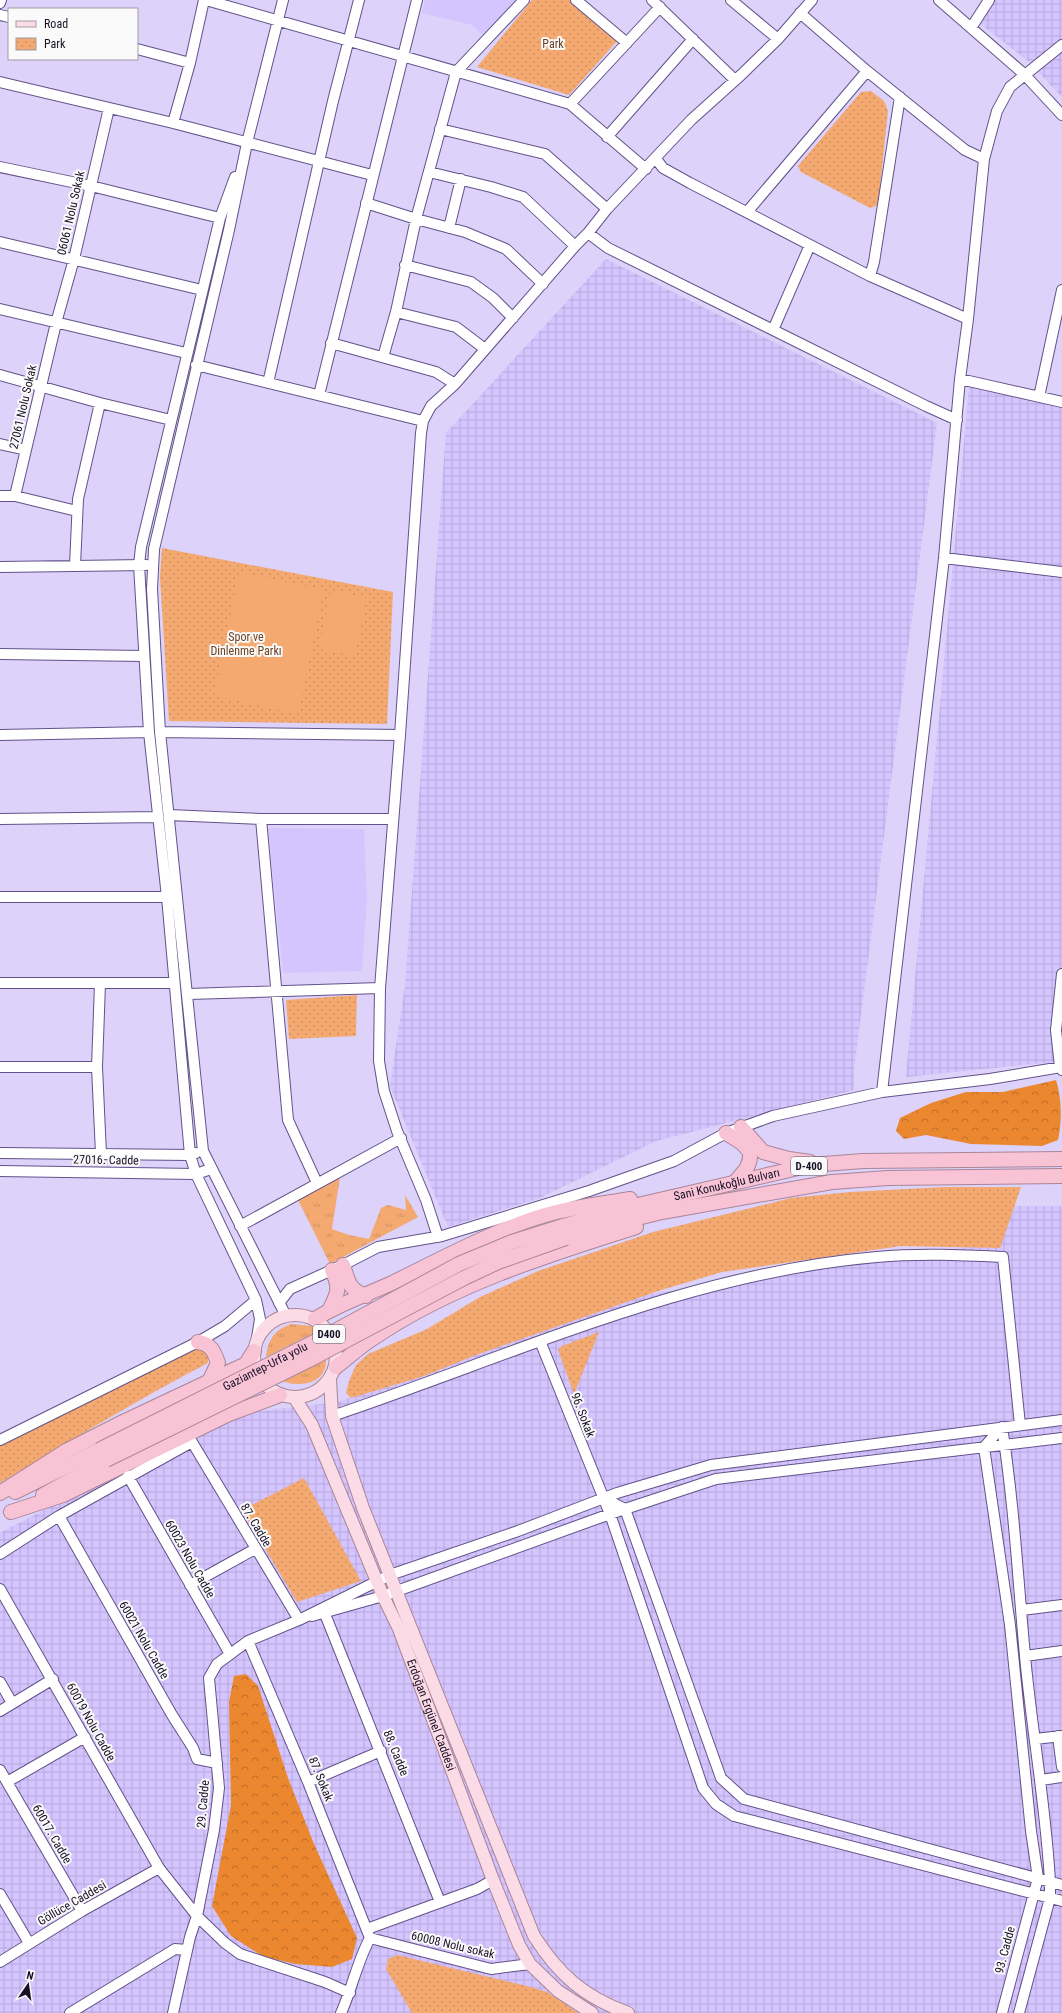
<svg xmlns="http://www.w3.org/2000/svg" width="1062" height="2013" viewBox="0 0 1062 2013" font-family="'Roboto Condensed',sans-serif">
	<defs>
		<pattern id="industrial-grid" width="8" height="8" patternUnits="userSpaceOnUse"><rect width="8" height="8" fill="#d5c5ff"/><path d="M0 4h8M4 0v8" fill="none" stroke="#b6a8db"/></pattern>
		<pattern id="grass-tufts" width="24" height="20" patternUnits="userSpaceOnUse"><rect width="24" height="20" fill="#f4a970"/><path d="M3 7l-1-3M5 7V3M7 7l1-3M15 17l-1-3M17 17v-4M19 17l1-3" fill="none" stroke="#d09061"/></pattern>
		<pattern id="forest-crowns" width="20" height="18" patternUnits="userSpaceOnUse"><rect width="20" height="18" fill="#eb872f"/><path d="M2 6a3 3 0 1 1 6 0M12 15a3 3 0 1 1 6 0" fill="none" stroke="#bd6d28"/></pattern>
		<pattern id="park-dots" width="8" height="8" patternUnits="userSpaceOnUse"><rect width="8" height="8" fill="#f4a970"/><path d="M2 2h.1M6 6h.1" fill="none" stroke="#d09061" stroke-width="1.8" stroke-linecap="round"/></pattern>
	</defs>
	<rect width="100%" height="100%" fill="#dcd2fa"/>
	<path fill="#d5c5ff" d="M425,0h91l-32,36 -12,-11 -50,-12z
		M268,828l96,1 3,71 -5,71 -79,2z"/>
	<path fill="url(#industrial-grid)" d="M994,0h68v97l-34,-36 -50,-39z
		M606,259l331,164 -83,646v21l-198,51 -116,57 -92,29 -58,-141 15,-100 41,-553z
		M969,387l93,17v657l-156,16z
		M1010,1206h52v807h-1062v-480l225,-118 113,-13 280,-103 348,-52z"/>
	<path fill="url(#grass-tufts)" d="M340,1177l-8,52 17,6 20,4 12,-31 7,-3 18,5 -1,-15 13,22 -88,47 -33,-66z
		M291,1324l20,2 7,5 -52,26c2,-17 8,-27 25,-33z
		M326,1357c2,27 -24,31 -45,24z"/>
	<path fill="url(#forest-crowns)" d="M1056,1080c6,18 6,42 2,60l-16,6 -71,-2 -45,-9 -22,4 -8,-8 4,-13 31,-15 35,-11h37z
		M246,1674l12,12 30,92 26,66 43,94 -5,21 -20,8 -36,-3 -32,-7 -33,-21 -19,-30 19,-101 -2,-103 5,-26z"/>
	<path fill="url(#park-dots)" d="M532,0h37l49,40 -49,55 -92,-28z
		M871,91l13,10 4,10 -10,94 -8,3 -69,-36 -3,-6 63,-74z
		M162,548l231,44 -6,132 -218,-3 -9,-144z
		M357,995l-1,41 -67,3 -3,-39z
		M944,1187h77l-21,61 -99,-2 -179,26 -64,19 -182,64 -52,21 -73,22 -5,-5 3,-12 7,-16 12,-11 59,-25 53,-32 58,-26 115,-39 138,-34 59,-6z
		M599,1332l-25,62 -16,-44 4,-4z
		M204,1346l4,4v13c-71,37 -140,79 -208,120v-38l168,-83z
		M304,1478l57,103 -64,21 -55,-92z
		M397,1955l134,32 16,5 31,21h-166l-26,-44 2,-10z"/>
	<path fill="#f4a970" d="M239,572l85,18 -26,124 -84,-18z
		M331,590l36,8 -12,58 -36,-7z"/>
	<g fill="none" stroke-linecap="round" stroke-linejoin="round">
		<defs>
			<path id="minor" d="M206,0l364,104 76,65
				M283,0l-36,143 -18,87 -75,319 -2,40 8,143 43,419 83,165
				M576,0l51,43
				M652,0l83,80
				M731,0l47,39
				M939,0l85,74 38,41
				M0,3l1,-3
				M800,13l67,58 98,79 19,9
				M0,15l9,2
				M971,28l18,-28
				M137,49l53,14
				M0,82l173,41 199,52
				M570,104l90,-97
				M173,123l17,-60 14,-63
				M440,129l105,25 62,55
				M607,137l86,-98
				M656,159l7,9 27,15 180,93 98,43
				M0,167l91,19 129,32
				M429,172l62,15 32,10 52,49
				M235,177l-15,41 -79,329 -2,18 10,167 18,165 23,258 6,19 60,126 4,19 -3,19
				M366,203l50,16 49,13 41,17 37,35
				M747,212l120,-141
				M449,228l12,-49
				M588,233l20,15 318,158 31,14
				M0,242l202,48
				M405,265l66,17 22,16 20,20
				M870,276l4,-14 26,-165
				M0,309l186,44
				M396,312l60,15 29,22
				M773,330l37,-85
				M331,343l105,29 19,12
				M383,357l13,-45 20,-93 40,-147 68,-72
				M196,365l227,56
				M0,375l100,28 71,17
				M960,379l102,23
				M268,383l65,-282 26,-101
				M319,395l98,-395
				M1039,397l23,-107
				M0,444l26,6
				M0,496h15l62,15
				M15,496l41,-173 18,-64 35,-151
				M944,558l118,14
				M75,566l3,-67 22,-96
				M0,567l146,-2
				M0,654l144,2
				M160,732l240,3
				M0,735l149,-3
				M169,815l92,4h132
				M0,819l157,-2
				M261,819l27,301 29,63
				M0,897h167
				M1062,974l-6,56 4,37 2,3
				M0,983h174
				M100,984l-3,83 4,87
				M188,994l192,-6
				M0,1067h97
				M882,1092l62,-534 16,-179 8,-60 16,-160 13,-48 13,-24 52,-42
				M0,1153l190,2 6,-2
				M0,1171l196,3 15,-5
				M240,1226l161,-88
				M438,1237l-12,-37 -29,-69 -13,-40 -5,-30 1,-73 20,-253 21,-302 2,-12 8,-15 24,-22 120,-138 13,-13 19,-24 84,-89 50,-45 37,-36 34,-39
				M279,1303l11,-14 53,-24 35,-18 64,-11 147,-45 85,-30 52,-28 47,-17 109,-24 108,-13 72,-12
				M540,1341l70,173 93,274 13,16 18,12 328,85
				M332,1416c179,-60 355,-143 545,-159 42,-4 84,-2 126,0l17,168
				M1002,1427c12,76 16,153 23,229 7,76 21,150 25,226v16l-31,115
				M0,1440l198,-98 27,-16 31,-26
				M128,1476l102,178
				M603,1498l22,11 96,269 23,21 318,86
				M59,1516l113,199 21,33 4,11 20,4
				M0,1554l59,-38 133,-74 107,178
				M190,1585l65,-36
				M0,1589l159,279 38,48 28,27 15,11 85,28 25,11
				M1022,1610l40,-5
				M325,1614l115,288
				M312,1616l71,-20 227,-82 106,-35 346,-41
				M248,1641l60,141 62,156c-13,24 -18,51 -29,75
				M1025,1656l37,-5
				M0,1682l12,21
				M0,1711l53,-32
				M1058,1736l4,31
				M1035,1739l27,-3
				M0,1770l82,141
				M1041,1780l21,-3
				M7,1782l78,-45
				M308,1782l73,-31
				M0,1894l29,49
				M367,1929l110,-40 16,-9
				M370,1938l121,31 39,-5
				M0,1962l82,-51 77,-43
				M70,2013l105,-64 12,1
				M173,2013l17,-76 7,-21 17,-86 5,-42 -10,-110 8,-14 31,-23 51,-21 91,-45 128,-44 99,-38 94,-28 351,-45
				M1002,2013l36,-135 -7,-47 -21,-206 -26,-178 18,-20"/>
			<g id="major">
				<circle cx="295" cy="1356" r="41"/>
				<path d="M330,1379l2,37 31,92 171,428c25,39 50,61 94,77"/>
				<path id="s1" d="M294,1397l18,28 71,171 16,33 94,251 26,65 11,19 28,27 34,22"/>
			</g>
			<g id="highway">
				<path d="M741,1127l22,25 26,7 21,3"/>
				<path d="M726,1133l16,10 8,9c1,14 -6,20 -15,30"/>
				<path id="s2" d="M563,1226l79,-22 169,-39 52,-4 199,-2"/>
				<path d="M566,1238l35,-11 61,-15 170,-30 56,-4 174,-2"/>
				<path d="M343,1265c5,16 6,25 23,31"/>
				<path d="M329,1311c9,-19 12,-21 3,-41"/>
				<path d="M315,1319c24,-15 51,-24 77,-36 43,-21 86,-44 132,-61 33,-13 71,-17 106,-23"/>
				<path d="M198,1342c13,2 16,9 20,21l-9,19"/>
				<path d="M336,1367c12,-9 23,-20 36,-28 77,-53 175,-84 264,-112"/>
				<path d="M15,1492l84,-42"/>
				<path d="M0,1493l66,-42 57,-29 123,-58 8,-13"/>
				<path d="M43,1495l63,-35"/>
				<path d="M11,1512l52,-17 166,-81 51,-19"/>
			</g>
		</defs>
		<use href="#minor" stroke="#63528a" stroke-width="12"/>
		<use href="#major" stroke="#aa8598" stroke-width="14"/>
		<use href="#highway" stroke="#aa8598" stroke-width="16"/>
		<use href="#minor" stroke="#fff" stroke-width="10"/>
		<use href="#major" stroke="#fbdce6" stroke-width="12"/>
		<use href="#highway" stroke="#f8c4d5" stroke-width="14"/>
		<defs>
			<g id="highway-bridge">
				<path id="s3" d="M99,1450l225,-113 135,-73 53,-22 51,-16"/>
				<path d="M106,1460l203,-100 155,-82 34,-16 68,-24"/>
			</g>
		</defs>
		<use href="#highway-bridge" stroke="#aa8598" stroke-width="16" stroke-linecap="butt"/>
		<use href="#highway-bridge" stroke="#f8c4d5" stroke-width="14"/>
	</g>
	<g text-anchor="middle" stroke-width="4" stroke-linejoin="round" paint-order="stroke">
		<g fill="#fafafa" stroke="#5c5666" stroke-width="1">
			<rect x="791" y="1157" width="36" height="18" rx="3"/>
			<rect x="313" y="1325" width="32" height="18" rx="3"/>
		</g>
		<g font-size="11" font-weight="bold" fill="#181027">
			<text x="809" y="1170">D-400</text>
			<text x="329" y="1338">D400</text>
		</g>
		<g font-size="12" fill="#6c4222" stroke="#fafafa">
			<text x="553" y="48">Park</text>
			<text x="246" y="641">Spor ve<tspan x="246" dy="14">Dinlenme Parkı</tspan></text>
		</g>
		<g font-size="12" fill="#181027" stroke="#fafafa">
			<text transform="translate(71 213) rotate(-77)" y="4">06061 Nolu Sokak</text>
			<text transform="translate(23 407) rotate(-77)" y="4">27061 Nolu Sokak</text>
			<text transform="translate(106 1160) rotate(1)" y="4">27016. Cadde</text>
			<text dy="4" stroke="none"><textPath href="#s2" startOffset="169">Sani Konukoğlu Bulvarı</textPath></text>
			<text dy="4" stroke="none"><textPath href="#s3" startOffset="186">Gaziantep-Urfa yolu</textPath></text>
			<text transform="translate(583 1415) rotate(69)" y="4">96. Sokak</text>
			<text transform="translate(256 1525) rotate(59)" y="4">87. Cadde</text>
			<text transform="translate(190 1559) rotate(60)" y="4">60023 Nolu Cadde</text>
			<text transform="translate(144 1640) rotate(60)" y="4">60021 Nolu Cadde</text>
			<text dy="4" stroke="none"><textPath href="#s1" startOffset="347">Erdoğan Ergünel Caddesi</textPath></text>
			<text transform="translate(91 1722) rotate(61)" y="4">60019 Nolu Cadde</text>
			<text transform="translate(396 1753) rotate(68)" y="4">88. Cadde</text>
			<text transform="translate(321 1779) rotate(68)" y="4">87. Sokak</text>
			<text transform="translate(203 1804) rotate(-85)" y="4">29. Cadde</text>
			<text transform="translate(52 1834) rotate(60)" y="4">60017. Cadde</text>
			<text transform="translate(72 1903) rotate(-30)" y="4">Göllüce Caddesi</text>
			<text transform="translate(453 1945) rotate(13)" y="4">60008 Nolu sokak</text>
			<text transform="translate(1005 1950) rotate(-75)" y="4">93. Cadde</text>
		</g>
	</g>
	<rect x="8" y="8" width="130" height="52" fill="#fafafa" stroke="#a09ca6"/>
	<rect x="16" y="21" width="20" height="6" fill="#fbdce6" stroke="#a09ca6"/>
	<text x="44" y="28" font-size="12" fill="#181027">Road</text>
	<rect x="16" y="38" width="20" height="12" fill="url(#park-dots)" stroke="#a09ca6"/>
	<text x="44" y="48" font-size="12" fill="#181027">Park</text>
	<g transform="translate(28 1985) rotate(13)" stroke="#fafafa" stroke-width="3" paint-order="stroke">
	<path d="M0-3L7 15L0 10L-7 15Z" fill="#181027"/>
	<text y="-6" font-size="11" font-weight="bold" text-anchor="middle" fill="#181027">N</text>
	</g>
</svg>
